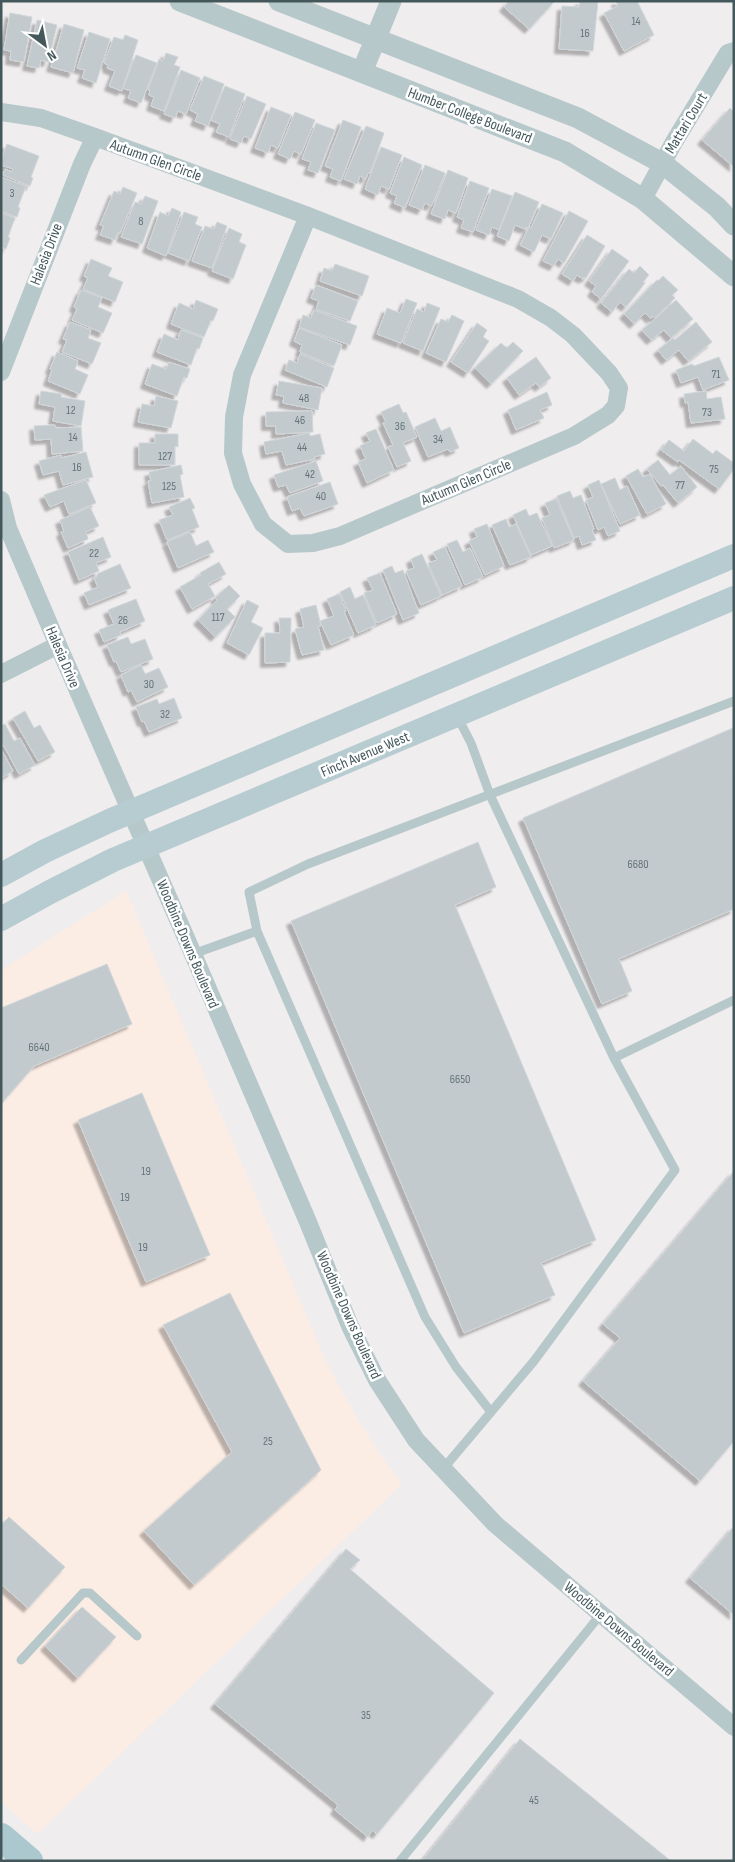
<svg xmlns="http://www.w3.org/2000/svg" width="735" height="1862" viewBox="0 0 735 1862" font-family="'Sofia Sans Condensed',sans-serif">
	<defs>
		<filter id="shadow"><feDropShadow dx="-4.5" dy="4.5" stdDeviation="1" flood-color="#0004"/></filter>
	</defs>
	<rect width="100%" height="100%" fill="#f0edee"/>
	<path fill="#fcede4" d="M126,891l201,473 33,59 21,33 21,28 -365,350 -36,-32v-832z"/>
	<path fill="#c3cacd" stroke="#d0d6d9" filter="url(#shadow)" d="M509,1h46l-26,28 -25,-22z
		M580,1h18l-5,50 -34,-2 3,-43 17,1z
		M616,1h21l17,34 -30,16 -20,-38 14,-7z
		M10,13l22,4 -8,45 -14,-2 1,-9 -7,-1z
		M37,20l20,5 -9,37 -7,-2 -2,8 -12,-2z
		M64,24l20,6 -11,43 -22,-6z
		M89,32l21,7 -14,44 -14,-5 3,-8 -8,-2z
		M125,35l13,5 -16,51 -13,-5 6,-15 -8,-3 1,-3 -4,-2 10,-26 9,3z
		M166,53l12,4 -4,8 6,2 -16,44 -13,-5 3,-9 -5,-2 1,-5h-2l11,-31 4,2z
		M136,55l21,8 -16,40 -13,-5 3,-7 -8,-3z
		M181,70l19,8 -14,36 -8,-3 -3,7 -11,-4z
		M204,76l20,8 -16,42 -13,-5 3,-7 -8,-4z
		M225,86l20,8 -16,43 -13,-5 4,-8 -9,-4z
		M247,96l19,8 -15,35 -7,-3 -3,7 -11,-4z
		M271,107l20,8 -13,33 -7,-3 -3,8 -13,-5z
		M730,108l4,4v55l-32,-27z
		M295,112l20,8 -14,34 -7,-3 -4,8 -12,-5z
		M343,120l18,7 -20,54 -11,-4 3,-8 -8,-3z
		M316,123l19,7 -17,43 -10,-3 3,-8 -9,-3z
		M366,126l18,7 -14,40h-2l-2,6 -6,-3 -3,8 -13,-5z
		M7,144l32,12 -8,21 2,1 -3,8 -27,-11 2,-6 7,3 1,-3 -12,-4v-6z
		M381,147l21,8 -13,34 -8,-3 -3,9 -13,-6z
		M404,157l18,8 -17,43 -11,-5 3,-7 -7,-3z
		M425,165l20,8 -11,28 -3,5 -6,-3 -3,7 -13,-5z
		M448,170l20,8 -12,35 -8,-3 -3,9 -14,-5z
		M1,177l25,9 -8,21 2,1 -3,9 -16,-6z
		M470,181l19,7 -16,44 -12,-4 3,-8 -7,-3z
		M123,187l14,6 -17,40 -2,-1 -3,8 -15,-5 4,-9 -4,-1 14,-34 6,3z
		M492,189l20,7 -13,34 -7,-3 -3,8 -13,-5z
		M515,192l24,10 -11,26 -2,-1 -1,2 -10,-4 -6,16 -12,-5z
		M145,196l13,5 -16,43 -21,-7 14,-35 6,2z
		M542,204l21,9 -12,26 -9,-4 -8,17 -14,-7 9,-18 2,1z
		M172,208l9,4 -15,44 -19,-8 13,-36 8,4z
		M569,211l19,10 -24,42 -6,-4 -4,7 -11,-5z
		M184,212l14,5 -3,7 7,3 -13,34 -21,-8z
		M1,213l14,5 -7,19 2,1 -4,11 -5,-2z
		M217,222l10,4 -15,42 -20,-7 13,-35 9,3z
		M229,228l13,6 -3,8 7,3 -13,34 -21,-8z
		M587,235l18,11 -19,32 -2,-1 -1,2 -6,-4 -4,6 -11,-7z
		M612,249l17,12 -28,38 -9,-7 4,-6 -7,-5z
		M91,259l21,9 -4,8 15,6 -8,20 -32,-13 5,-11 -4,-2z
		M335,264l34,12 -7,20 -42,-15 4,-13 8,3z
		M640,266l9,9 -6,7 2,1 -19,24 -6,-5 -8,10 -11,-9 28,-34 5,4z
		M663,276l15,14 -6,5 3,3 -20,20 -2,-2 -2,3 -6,-6 -11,11 -10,-10 33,-34 1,1z
		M316,285l42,16 -8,20 -34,-12 3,-8 -8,-3z
		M81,290l21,8 -4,9 14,6 -9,20 -31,-13 5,-11 -3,-2z
		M406,299l11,4 -16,40 -24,-9 10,-26 13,5z
		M196,300l22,9 -5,12 -2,-1 -7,17 -33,-13 8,-21 14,6z
		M676,300l17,19 -22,19 -7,-8 -13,10 -9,-10z
		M427,303l13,5 -17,43 -20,-8 14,-34 7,3z
		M314,310l43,16 -7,19 -51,-18 4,-12 8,3z
		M452,315l12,6 -18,41 -20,-9 15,-34 7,3z
		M70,322l21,8 -3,8 13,5 -9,21 -30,-12 5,-12 -4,-1z
		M696,322l16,20 -24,19 -9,-11 -13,10 -8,-10 15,-12 2,2z
		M477,323l10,7 -4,7 6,4 -21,32 -17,-11z
		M299,328l43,17 -8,21 -34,-14 2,-7 -8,-4z
		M181,330l22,8 -4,11 -2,-1 -6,17 -34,-13 7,-18 14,6z
		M513,342l10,9 -32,33 -16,-16 26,-25 6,5z
		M57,352l21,9 -3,8 13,6 -8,19 -32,-13 4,-11 -2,-1z
		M300,354l34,14 -7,19 -42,-17 4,-10 8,3z
		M536,357l15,21 -12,9 -3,-4 -17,12 -12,-17z
		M719,357l10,23 -26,10 -5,-13 -17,6 -5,-13 16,-6 2,2z
		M169,362l21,7 -3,9 -3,-1 -7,19 -32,-12 7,-20 14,5z
		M279,381l43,7 -4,22 -35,-7 1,-7 -8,-1z
		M41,391l21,3 -1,3 24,4 -4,25 -28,-5 2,-14 -16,-3z
		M706,391l1,8 14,-2 4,22 -34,4 -3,-21 -3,1 -1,-9z
		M547,392l5,13 -12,5 4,8 -28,12 -8,-20z
		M156,396l22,5 -7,27 -33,-6 4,-18 12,2z
		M399,404l4,9 3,-1 11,25 -14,6 8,18 -14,6 -9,-20 5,-2 -10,-22 3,-1 -5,-10z
		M312,411l1,21 -37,2v-8h-10v-14z
		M435,418l6,13 9,-4 9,21 -9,4 -2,-3 -20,8 -13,-30z
		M55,425l1,3 25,-1 2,24 -31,3 -1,-15 -16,1 -1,-14z
		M376,429l18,41 -27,13 -9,-21 8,-3 -6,-13 10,-5 -4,-8z
		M309,433l1,3 10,-2 5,20 -11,3 1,2 -29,6 -4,-14 -16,3 -2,-12z
		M155,434h23v13l-3,-1v19h-36v-22h16z
		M693,439l20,15 3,-4 18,13v6l-15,20 -40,-29 -1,2 -17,-12 8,-10 15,11z
		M86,452l7,25 -30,8 -4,-14 -16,4 -4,-14 22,-6 1,3z
		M658,460l12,15 11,-9 16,21 -19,16 -15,-18 -2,1 -14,-17z
		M316,461l7,20 -33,12 -4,-8 -8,2 -4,-12z
		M181,465l2,9 -3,1 4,22 -32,6 -4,-22h3l-2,-9z
		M638,469l5,8 7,-3 16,30 -19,10 -21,-38z
		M615,478l5,12 7,-4 13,29 -20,9 -19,-40z
		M86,480l10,23 -27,11 -5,-13 -14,6 -6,-12z
		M599,480l21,51 -12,5 -4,-9 -6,3 -12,-30 7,-3 -5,-12z
		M330,482l8,22 -34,12 -4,-8 -8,3 -5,-14z
		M570,491l3,7 8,-3 13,34 -2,1 4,10 -14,5 -3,-9 -5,2 -17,-42z
		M190,498l5,10 -3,1 7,18 -32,13 -8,-20 14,-5 -4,-8z
		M556,499l18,41 -20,8 -12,-30 8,-3 -5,-12z
		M90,507l9,19 -13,6 2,7 -20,9 -7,-16 3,-1 -4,-11z
		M526,509l3,7 8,-3 15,33 -21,9 -18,-40z
		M506,519l3,8 7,-3 15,33 -21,8 -18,-40z
		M487,524l17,42 -19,9 -16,-34 8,-4 -3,-8z
		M190,532l6,14 12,-6 6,12 -36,16 -11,-26z
		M103,537l8,20 -15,6 3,8 -20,9 -11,-28z
		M457,540l6,12 7,-4 13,29 -18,8 -18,-41z
		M445,547l17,39 -20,9 -14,-32 9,-3 -4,-8z
		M422,554l19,42 -20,9 -15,-34 8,-3 -3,-9z
		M219,562l7,12 -18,10 7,12 -23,13 -12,-22 21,-12 -1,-2z
		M120,564l11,24 -42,17 -5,-12 14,-6 -4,-9 4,-2 -1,-2z
		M392,566l3,7 8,-3 16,43 -16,7 -20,-50z
		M380,573l17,41 -20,9 -13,-30 9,-3 -6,-12z
		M229,585l11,11 -13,13 8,8 -20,20 -17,-17 19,-20 -2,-2z
		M350,587l5,12 8,-4 13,30 -18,8 -18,-41z
		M339,594l7,17 -2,1 10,23 -23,10 -11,-24 14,-5 -7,-17z
		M136,599l9,22 -25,11 1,3 -17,7 -5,-12 15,-6 -6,-14z
		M247,600l12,6 -8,16 12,6 -14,27 -22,-12z
		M316,605l5,21h-3l6,24 -22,5 -7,-26 9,-2 -4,-18z
		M279,618h12l-1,44 -25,1v-30h15z
		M128,637l3,7 14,-5 8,20 -32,13 -5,-11 -2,1 -7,-17z
		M141,665l4,9 14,-6 9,19 -31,15 -6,-12 -3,2 -7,-17z
		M174,698l8,20 -33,14 -5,-11 -2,1 -6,-15 21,-8 2,5z
		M25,711l9,17 6,-3 15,27 -17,9 -25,-43z
		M5,724l9,17 6,-3 15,27 -16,9 -15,-28h-3v-20z
		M733,728l1,181 -115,50 13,32 -30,13 -79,-186z
		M1,749l12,22 -12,7z
		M478,842l18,45 -41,18 141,335 -55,23 14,32 -91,38 -173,-412z
		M107,964l25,60 -98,42 -33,38v-96z
		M142,1093l68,162 -64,27 -68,-162z
		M734,1171v270l-34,40 -117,-100 37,-43 -17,-14z
		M230,1293l91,177 -127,115 -50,-54 88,-79 -69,-127z
		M9,1517l56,50 -37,41 -27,-24v-59z
		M734,1526v89l-44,-37z
		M346,1549l14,11 -10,9 144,124 -117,141 -5,-4 -4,7 -33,-27 3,-5 -123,-101z
		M82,1607l34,30 -38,41 -33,-32z
		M520,1739l151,122h-249z"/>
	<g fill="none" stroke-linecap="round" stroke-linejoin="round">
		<path stroke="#b7c8cb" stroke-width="9" d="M457,716l14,27 19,52 124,263 120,-58
			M193,954l64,-23
			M491,1412l-35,-45 -31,-50 -168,-386 -8,-39 59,-28 426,-163
			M443,1469l91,-108 141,-191 -61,-112
			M21,1660l62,-67h7l47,43
			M400,1861l201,-247"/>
		<path stroke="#b7c8cb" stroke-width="18" d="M1,112l40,6 54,19 213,79 210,83 33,19 22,17 36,38 10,15 -3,18 -8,9 -34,21 -234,100 -27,7 -25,1 -25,-20 -21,-40 -9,-31 1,-36 8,-42 66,-159
			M643,199l31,-57 54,-89 6,-2
			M1,372l81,-208 13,-27
			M1,500l7,28 50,117 135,309 115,268 42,104 27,54 39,60 79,84 239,203
			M1,674l57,-29"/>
		<path stroke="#b7c8cb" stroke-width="21" d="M180,1l385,151 78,47 91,77
			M279,1l299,117 84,45 55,44 17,18
			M362,72l29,-71"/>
		<path stroke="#b7ccd0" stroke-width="24" d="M1,875l44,-24 64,-30 625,-265
			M1,919l49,-27 63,-32 621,-262"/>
		<path stroke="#abc8ce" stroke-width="28" d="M1,1837l28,24"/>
	</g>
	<g text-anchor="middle" stroke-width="5" stroke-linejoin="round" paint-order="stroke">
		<g font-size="12" fill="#647478">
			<text x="636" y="25">14</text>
			<text x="585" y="37">16</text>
			<text x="12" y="197">3</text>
			<text x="141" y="225">8</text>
			<text x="716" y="378">71</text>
			<text x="304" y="402">48</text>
			<text x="71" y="414">12</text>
			<text x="707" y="416">73</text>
			<text x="300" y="424">46</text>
			<text x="400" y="430">36</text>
			<text x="73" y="441">14</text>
			<text x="438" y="443">34</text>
			<text x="302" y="451">44</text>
			<text x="165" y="460">127</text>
			<text x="77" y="471">16</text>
			<text x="714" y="473">75</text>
			<text x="310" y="478">42</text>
			<text x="680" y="489">77</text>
			<text x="169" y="490">125</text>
			<text x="321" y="500">40</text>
			<text x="94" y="557">22</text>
			<text x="218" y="621">117</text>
			<text x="123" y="624">26</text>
			<text x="149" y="688">30</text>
			<text x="165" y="718">32</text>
			<text x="638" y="868">6680</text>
			<text x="39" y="1051">6640</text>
			<text x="460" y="1083">6650</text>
			<text x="146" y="1175">19</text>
			<text x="125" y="1201">19</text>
			<text x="143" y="1251">19</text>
			<text x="268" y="1445">25</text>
			<text x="366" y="1719">35</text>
			<text x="534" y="1804">45</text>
		</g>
		<g font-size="15" fill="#44585b" stroke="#fff">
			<text transform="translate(470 115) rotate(21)" y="5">Humber College Boulevard</text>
			<text transform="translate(686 123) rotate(-59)" y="5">Mattari Court</text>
			<text transform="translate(156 160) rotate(20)" y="5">Autumn Glen Circle</text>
			<text transform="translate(46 254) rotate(-69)" y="5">Halesia Drive</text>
			<text transform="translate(466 482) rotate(-23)" y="5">Autumn Glen Circle</text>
			<text transform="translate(63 657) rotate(67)" y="5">Halesia Drive</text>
			<text transform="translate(365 754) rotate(-23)" y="5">Finch Avenue West</text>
			<text transform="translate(188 944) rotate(67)" y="5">Woodbine Downs Boulevard</text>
			<text transform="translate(349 1315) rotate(66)" y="5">Woodbine Downs Boulevard</text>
			<text transform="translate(619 1629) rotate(40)" y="5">Woodbine Downs Boulevard</text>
		</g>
	</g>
	<rect width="735" height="1862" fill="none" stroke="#44585b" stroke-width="5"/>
	<g transform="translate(45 45) rotate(148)" stroke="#ffffff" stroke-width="4" paint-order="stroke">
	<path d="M0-4L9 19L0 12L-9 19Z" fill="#44585b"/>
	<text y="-8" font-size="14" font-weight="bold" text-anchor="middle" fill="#44585b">N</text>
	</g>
</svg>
